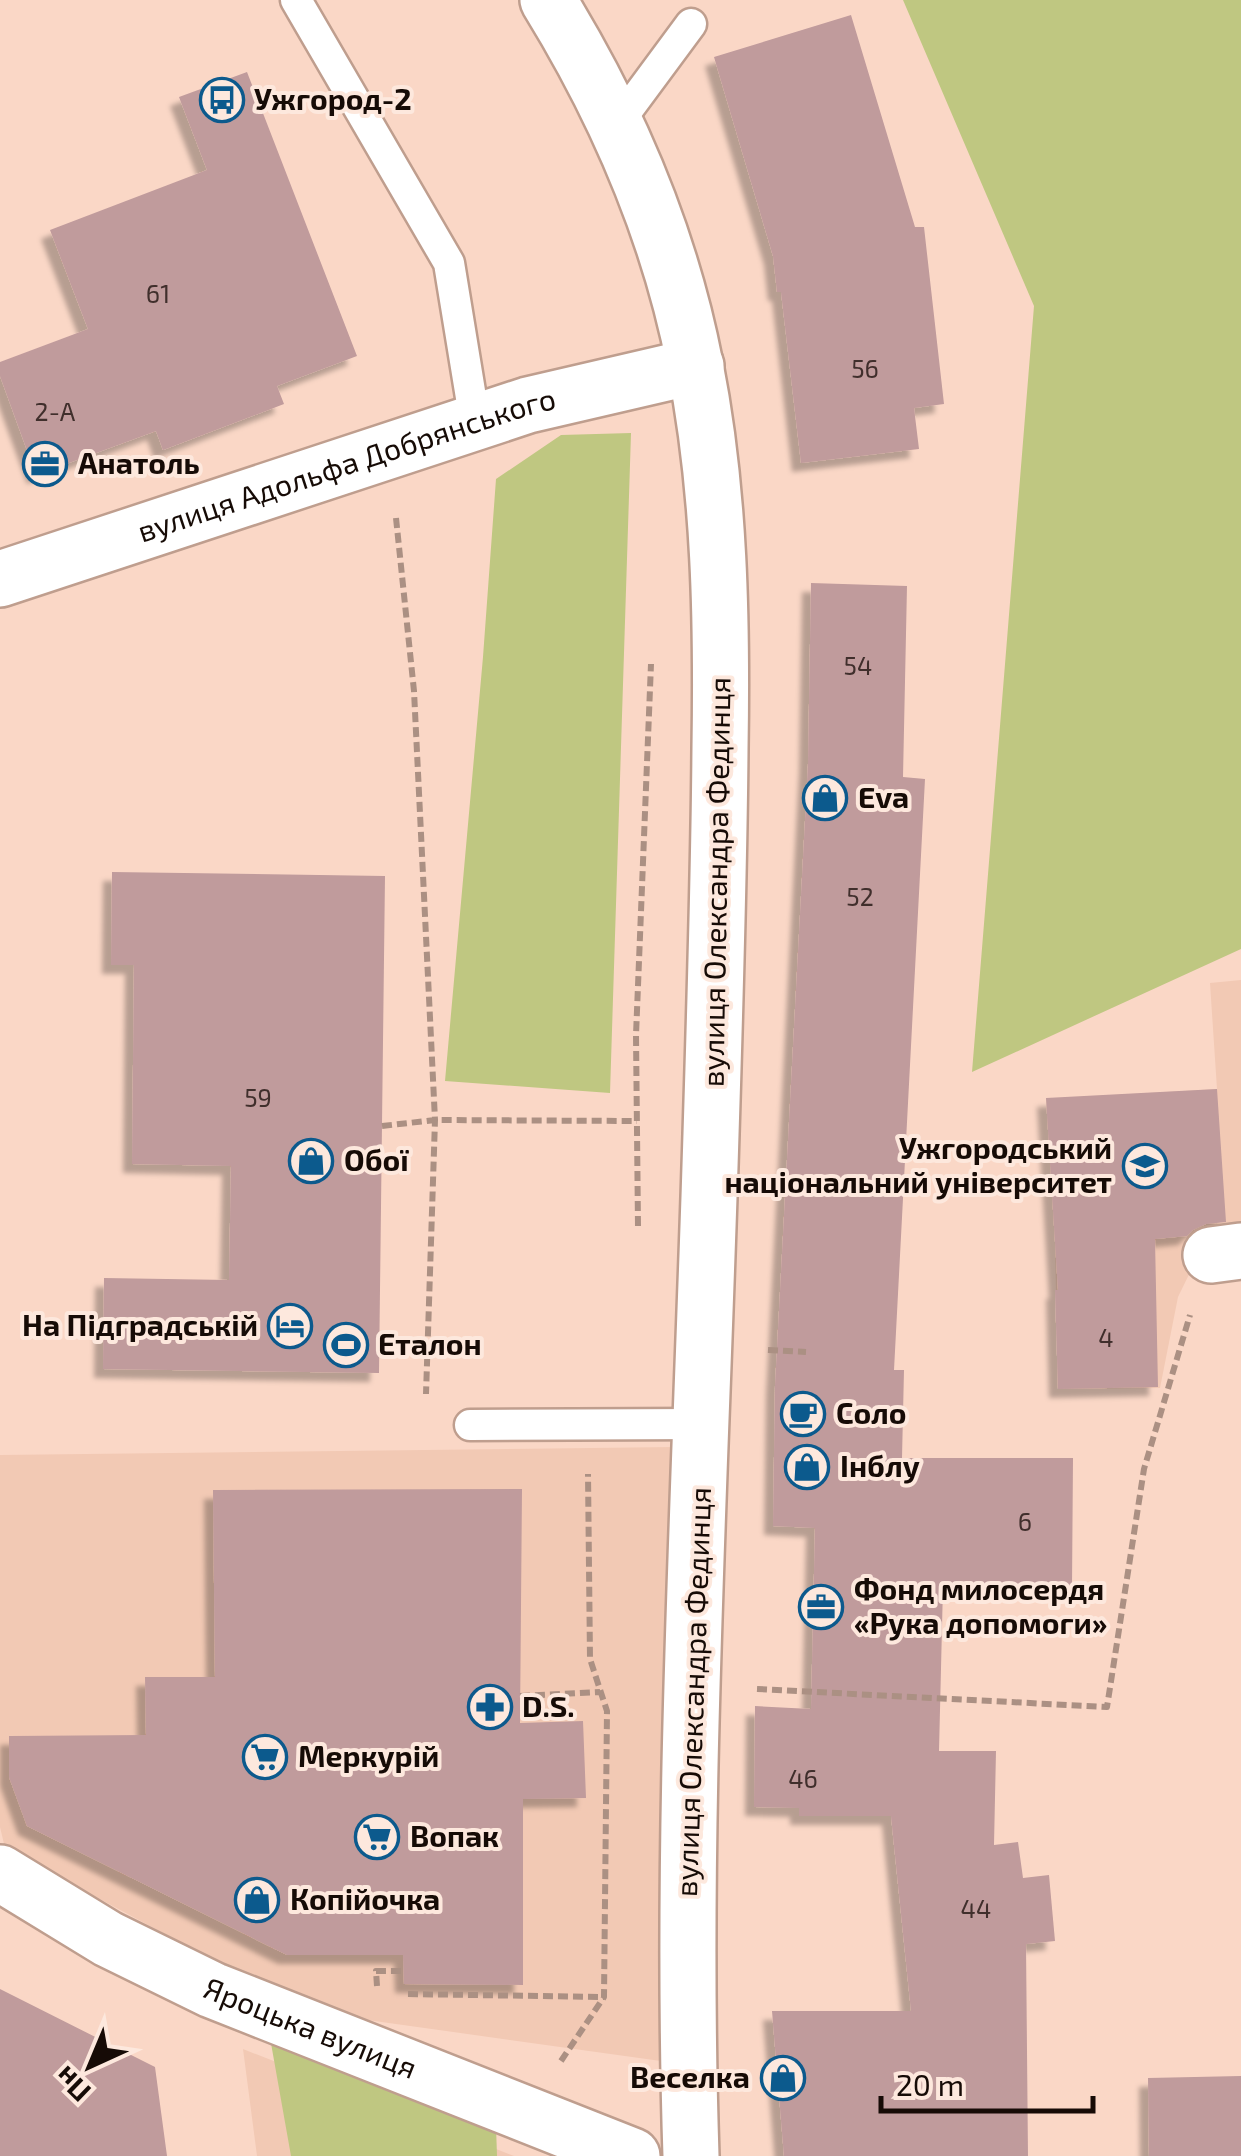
<svg xmlns="http://www.w3.org/2000/svg" width="1241" height="2156" viewBox="0 0 1241 2156" font-family="'Exo 2',sans-serif">
	<defs>
		<filter id="shadow"><feDropShadow dx="-9" dy="9" stdDeviation="2.5" flood-color="#0004"/></filter>
	</defs>
	<rect width="100%" height="100%" fill="#fad7c6"/>
	<path fill="#f2c9b4" d="M1241,980v254l-43,22 -20,41 -18,91 -102,1 -3,-144 -9,-146 171,-10 -7,-106z
		M675,1447l-7,615 -358,-50 -305,-164 -5,-21v-372z
		M243,2049l271,107h-257z"/>
	<path fill="#bfc781" d="M903,0h338v949l-269,123 62,-766z
		M631,433l-21,660 -165,-12 38,-424 13,-178 65,-44z
		M269,2032l227,94 1,30h-206z"/>
	<path fill="#c09b9c" filter="url(#shadow)" d="M851,15l64,212h9l20,177 -30,4 5,41 -118,14 -20,-171h-4l-4,-36 -59,-199z
		M247,72l110,284 -80,30 7,18 -121,46 -7,-19 -120,44 -36,-99v-14l88,-33 -38,-99 157,-60 -28,-73z
		M811,583l96,3 -4,191 22,2 -31,591h10l-2,88h171l-1,129 -129,-1 -4,165h57l-2,94 24,-3 5,36 26,-3 6,66 -29,3 2,212h-244l-12,-145h139l-20,-195h-92v-8l-45,-1 1,-101 56,3 4,-181 -42,-2 2,-140 33,-622z
		M112,872l273,4 -6,497 -276,-4 1,-91 125,2 2,-114 -99,-2 2,-199h-23z
		M1217,1089l9,133 -20,2 -13,6 -6,6 -32,3 3,148 -100,2 -3,-99h3l-12,-192z
		M522,1489l-2,234 63,-2 3,77 -63,1v186l-119,-1 -1,-29h-116l-260,-129 -18,-49v-41l137,-1 -1,-58h70l-2,-187z
		M0,1989l155,78 12,89h-167z
		M1241,2076v80h-92l-1,-78z"/>
	<g fill="none" stroke-linecap="round" stroke-linejoin="round">
		<defs>
			<path id="lane" d="M296,0l153,263 26,159
				M617,124l74,-100
				M470,1425l233,-1"/>
			<g id="street">
				<path d="M548,0c69,112 122,236 147,365 25,126 27,256 25,384 -1,128 -5,256 -9,385 -10,340 -31,681 -20,1022"/>
				<path id="s1" d="M0,579l528,-174 168,-39"/>
				<path d="M1211,1255l30,-4"/>
				<path id="s2" d="M0,1873l108,66 104,51 420,166"/>
			</g>
		</defs>
		<use href="#lane" stroke="#bf9e8e" stroke-width="35"/>
		<use href="#street" stroke="#bf9e8e" stroke-width="60"/>
		<path stroke="#ab9083" stroke-width="6" stroke-dasharray="10 5" stroke-linecap="butt" d="M396,518l18,173 21,429 -9,274
			M382,1126l53,-6 202,1
			M638,1226l-2,-191 15,-371
			M768,1350l38,2
			M757,1689l350,18 37,-238 46,-154
			M520,1696l80,-4
			M377,1986l-1,-15h27
			M408,1994l196,3
			M561,2061l43,-64 3,-286 -17,-52 -2,-185"/>
		<use href="#lane" stroke="#fff" stroke-width="30"/>
		<use href="#street" stroke="#fff" stroke-width="55"/>
	</g>
	<defs>
		<symbol id="bus-ring" viewBox="-11 -11 22 22"><circle r="9.5" fill="#fde8dd" stroke="#0c5a8d" stroke-width="1.5"/><path d="M-5-6H5V4H4V6H2V4H-2V6H-4V4H-5ZM-3.5-4V0h7V-4ZM-3.5 1.2v1.5H-2V1.2ZM2 1.2v1.5H3.5V1.2Z" fill="#0c5a8d"/></symbol>
		<symbol id="office-ring" viewBox="-11 -11 22 22"><circle r="9.5" fill="#fde8dd" stroke="#0c5a8d" stroke-width="1.5"/><path d="M-6-3h4V-5.5h4V-3h4V5H-6ZM-1-4.5V-3h2v-1.5ZM-6 0V1H6V0Z" fill="#0c5a8d"/></symbol>
		<symbol id="shop-ring" viewBox="-11 -11 22 22"><circle r="9.5" fill="#fde8dd" stroke="#0c5a8d" stroke-width="1.5"/><path d="M-5-2.5h2.3a2.7 3.5 0 0 1 5.4 0H5L5.5 6h-11ZM-1.5-2.5h3a1.5 2.3 0 0 0-3 0Z" fill="#0c5a8d"/></symbol>
		<symbol id="university-ring" viewBox="-11 -11 22 22"><circle r="9.5" fill="#fde8dd" stroke="#0c5a8d" stroke-width="1.5"/><path d="M0-5L7-2L0 1L-7-2ZM-4 1L0 2.5L4 1V4Q0 6-4 4Z" fill="#0c5a8d"/></symbol>
		<symbol id="hotel-ring" viewBox="-11 -11 22 22"><circle r="9.5" fill="#fde8dd" stroke="#0c5a8d" stroke-width="1.5"/><path d="M-6-4.5h1.5V1H6V5H4.5V3h-9V5H-6ZM-4 0a1.8 1.8 0 1 1 3.6 0ZM.5 0V-2.5h3Q6-2.5 6 0Z" fill="#0c5a8d"/></symbol>
		<symbol id="stadium-ring" viewBox="-11 -11 22 22"><circle r="9.5" fill="#fde8dd" stroke="#0c5a8d" stroke-width="1.5"/><path d="M0-5a6.5 5 0 1 0 0 10a6.5 5 0 1 0 0-10ZM-3.5-1.8h7v3.6h-7Z" fill="#0c5a8d"/></symbol>
		<symbol id="cafe-ring" viewBox="-11 -11 22 22"><circle r="9.5" fill="#fde8dd" stroke="#0c5a8d" stroke-width="1.5"/><path d="M-5.5-4.5H6V0H3Q3 3.5 0 3.5H-2.5Q-5.5 3.5-5.5 0ZM3-3.2v2h1.7v-2ZM-6 4.5H4V6H-6Z" fill="#0c5a8d"/></symbol>
		<symbol id="pharmacy-ring" viewBox="-11 -11 22 22"><circle r="9.5" fill="#fde8dd" stroke="#0c5a8d" stroke-width="1.5"/><path d="M-2-6h4v4h4v4h-4v4h-4v-4h-4v-4h4Z" fill="#0c5a8d"/></symbol>
		<symbol id="supermarket-ring" viewBox="-11 -11 22 22"><circle r="9.5" fill="#fde8dd" stroke="#0c5a8d" stroke-width="1.5"/><path d="M-6-5.5h2.5l.6 2H6L4.5 2H-2.5L-4.4-4H-6ZM-1.5 3.2a1.3 1.3 0 1 0 .1 0ZM3 3.2a1.3 1.3 0 1 0 .1 0Z" fill="#0c5a8d"/></symbol>
	</defs>
	<g fill-rule="evenodd">
		<use href="#bus-ring" x="197" y="75" width="50" height="50"/>
		<use href="#office-ring" x="20" y="439" width="50" height="50"/>
		<use href="#shop-ring" x="800" y="773" width="50" height="50"/>
		<use href="#shop-ring" x="286" y="1136" width="50" height="50"/>
		<use href="#university-ring" x="1120" y="1141" width="50" height="50"/>
		<use href="#hotel-ring" x="265" y="1301" width="50" height="50"/>
		<use href="#stadium-ring" x="321" y="1320" width="50" height="50"/>
		<use href="#cafe-ring" x="778" y="1389" width="50" height="50"/>
		<use href="#shop-ring" x="782" y="1442" width="50" height="50"/>
		<use href="#office-ring" x="796" y="1582" width="50" height="50"/>
		<use href="#pharmacy-ring" x="465" y="1682" width="50" height="50"/>
		<use href="#supermarket-ring" x="240" y="1732" width="50" height="50"/>
		<use href="#supermarket-ring" x="352" y="1812" width="50" height="50"/>
		<use href="#shop-ring" x="232" y="1875" width="50" height="50"/>
		<use href="#shop-ring" x="758" y="2053" width="50" height="50"/>
	</g>
	<g text-anchor="middle" stroke-width="8" stroke-linejoin="round" paint-order="stroke">
		<g font-size="25" fill="#402f2c">
			<text x="158" y="303">61</text>
			<text x="865" y="378">56</text>
			<text x="55" y="421">2-А</text>
			<text x="858" y="675">54</text>
			<text x="860" y="906">52</text>
			<text x="258" y="1107">59</text>
			<text x="1106" y="1347">4</text>
			<text x="1025" y="1531">6</text>
			<text x="803" y="1788">46</text>
			<text x="976" y="1918">44</text>
		</g>
		<g font-size="30" font-weight="bold" fill="#160b06" stroke="#fde8dd" text-anchor="start">
			<text x="254" y="110">Ужгород-2</text>
			<text x="78" y="474">Анатоль</text>
			<text x="858" y="808">Eva</text>
			<text x="1112" y="1159" text-anchor="end">Ужгородський<tspan x="1112" dy="34">національний університет</tspan></text>
			<text x="344" y="1171">Обої</text>
			<text x="258" y="1336" text-anchor="end">На Підградській</text>
			<text x="378" y="1355">Еталон</text>
			<text x="836" y="1424">Соло</text>
			<text x="840" y="1477">Інблу</text>
			<text x="854" y="1600">Фонд милосердя<tspan x="854" dy="34">«Рука допомоги»</tspan></text>
			<text x="522" y="1717">D.S.</text>
			<text x="298" y="1767">Меркурій</text>
			<text x="410" y="1847">Вопак</text>
			<text x="290" y="1910">Копійочка</text>
			<text x="750" y="2088" text-anchor="end">Веселка</text>
		</g>
		<g font-size="30" fill="#160b06" stroke="#fde8dd">
			<text dy="10" stroke="none"><textPath href="#s1" startOffset="365">вулиця Адольфа Добрянського</textPath></text>
			<text transform="translate(717 882) rotate(-89)" y="10">вулиця Олександра Фединця</text>
			<text transform="translate(694 1692) rotate(-88)" y="10">вулиця Олександра Фединця</text>
			<text dy="10" stroke="none"><textPath href="#s2" startOffset="348">Яроцька вулиця</textPath></text>
		</g>
	</g>
	<g transform="translate(90 2066) rotate(224)" stroke="#fde8dd" stroke-width="8" paint-order="stroke">
	<path d="M0-8L18 38L0 25L-18 38Z" fill="#160b06"/>
	<text y="-15" font-size="28" font-weight="bold" text-anchor="middle" fill="#160b06">Пн</text>
	</g>
	<path d="M881 2096v15h212v-15" fill="none" stroke="#160b06" stroke-width="5"/>
	<text x="896" y="2096" font-size="30" fill="#160b06" stroke="#fde8dd" stroke-width="8" paint-order="stroke">20 m</text>
</svg>
